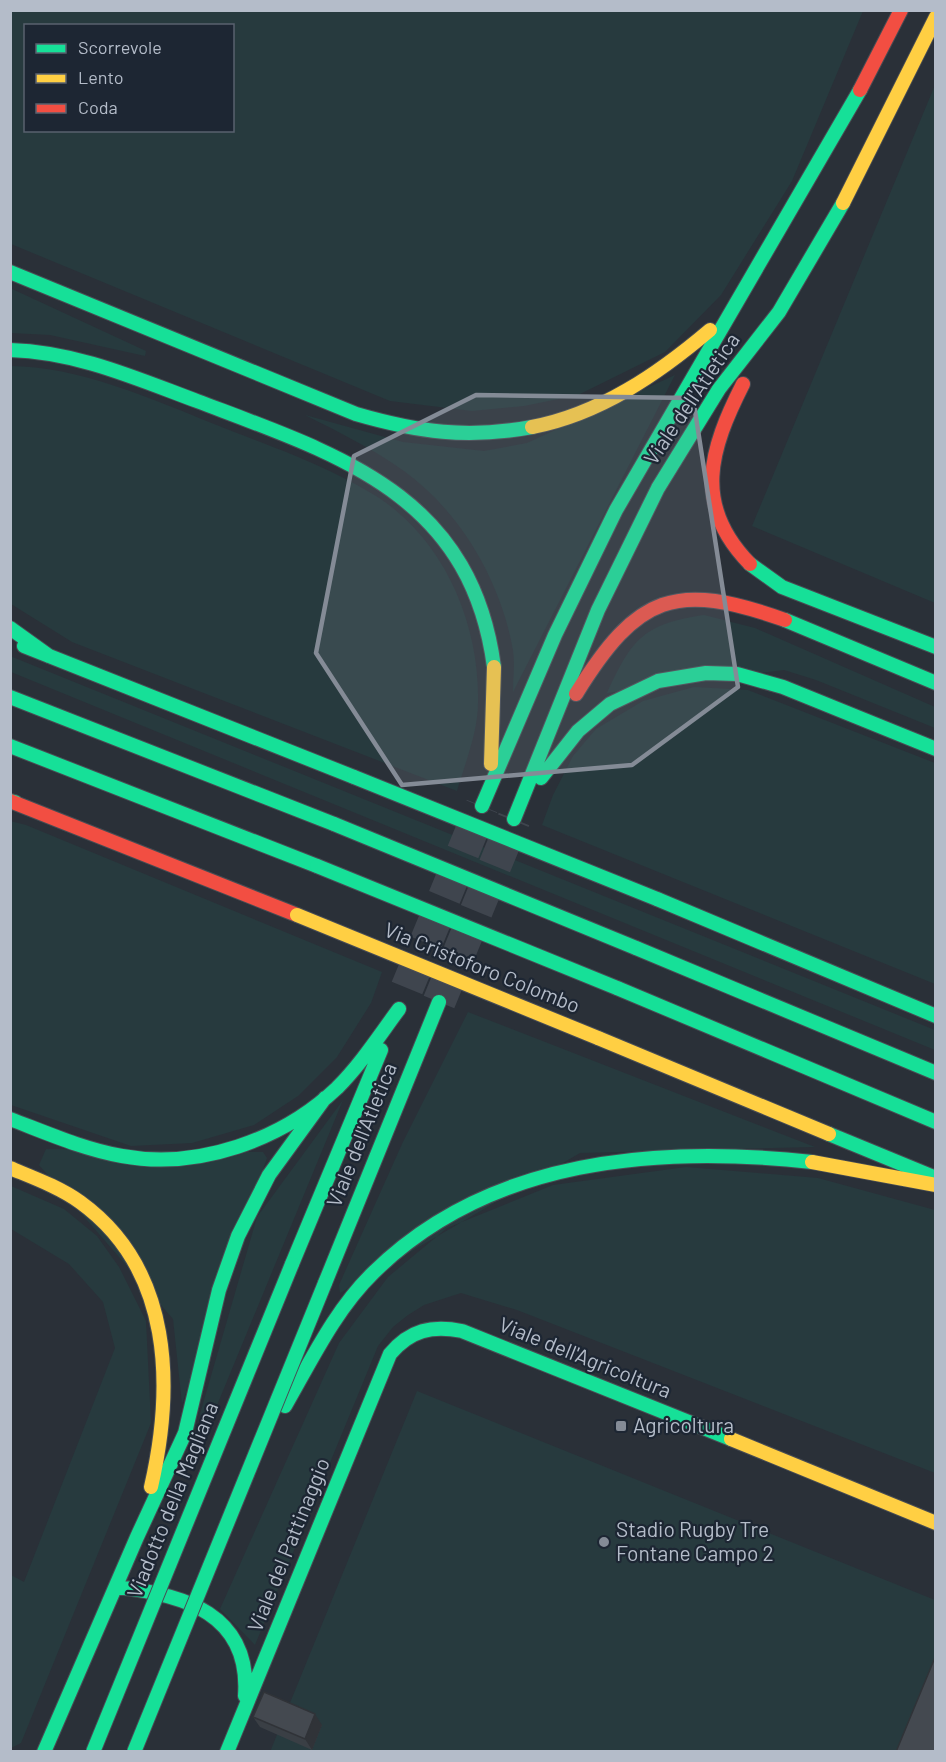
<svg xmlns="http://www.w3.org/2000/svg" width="946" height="1762" viewBox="0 0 946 1762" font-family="Barlow,sans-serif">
	<rect width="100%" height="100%" fill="#2a3038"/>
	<path fill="#273a3e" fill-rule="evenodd" d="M11,11h852l-71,170 -71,114 -56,57 -87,43 -54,11 -52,5 -82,-10 -379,-157zM26,26h206v104h-206z
		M935,85v518l-183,-77z
		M10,288l136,63 -1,5 -95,-21 -39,-2z
		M10,366c68,0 142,33 204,58 55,22 112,41 162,72 68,43 104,128 102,207 0,29 -13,60 -21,88l-385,-149 -61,-38z
		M675,375l-162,317c0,-14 2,-29 0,-42 -12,-68 -52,-138 -109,-179 -31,-22 -65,-39 -99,-56l98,27 81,9 43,-8z
		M704,615l51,13 180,79v21l-119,-48 -32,-10 -177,23c25,-54 36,-69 97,-78z
		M10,656l925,374v20l-924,-378z
		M694,687l54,3 187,73v221l-393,-159 11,-30 20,-39 23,-27 47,-28z
		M10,821l16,4 356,147 -11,31 -34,54 -39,39 -44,29 -62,18 -61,3 -120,-41z
		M468,1012l347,135 -235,6 -240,140 -1,-8 63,-141z
		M343,1100l-137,332 -6,-18 57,-197z
		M46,1149l217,3 4,6 -85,246 -9,-85 -134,-154z
		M686,1167l132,11 117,32v263l-418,-163 -56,-17 -37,12 -16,10 -15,12 -15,19 -123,299 -35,-36 119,-266 49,-66 59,-49 106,-43z
		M11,1186l53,23 33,27 22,31 27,54 5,102 -130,320 -10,5v-173l13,7 91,-234 -12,-46 -34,-38 -58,-35z
		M417,1391l518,209v151l-665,1z"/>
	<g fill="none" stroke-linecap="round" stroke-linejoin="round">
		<path stroke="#3f454e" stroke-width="33" stroke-dasharray="33 16" stroke-linecap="butt" d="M407,988l75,-182
			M439,1002l75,-183"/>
		<defs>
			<path id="fast" d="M10,272l346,142c62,18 111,25 176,13
				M10,350c67,2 125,28 187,51 142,54 274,93 297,266
				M750,564l32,23 154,60
				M785,620l151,63
				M10,628l39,28
				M24,646l330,131
				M10,697l324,127
				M10,746l307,120
				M541,778l37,-47 32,-27 48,-23 48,-8 31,1 46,13 153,62
				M10,801l5,1
				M482,806l73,-171 61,-125 244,-420
				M514,819l84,-209 60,-122 61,-99 60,-77 64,-109
				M657,899l279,117
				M636,948l300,125
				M617,988l319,134
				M10,1119c37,14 73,30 112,37 76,14 160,-16 215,-68 24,-24 42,-52 62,-79
				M829,1134l102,42
				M292,1264l89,-214
				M325,1283l114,-281
				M285,1406c26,-45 50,-96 88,-133 116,-115 285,-128 439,-111
				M137,1537l48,-104 34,-143 19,-54 31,-61 56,-77
				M116,1587c68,7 135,27 129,109
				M44,1752l93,-215
				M227,1752l163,-398c20,-24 42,-29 72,-23l269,108"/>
			<path id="slow" d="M843,203l93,-186
				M532,427c68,-13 126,-53 178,-97
				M491,764l3,-97
				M598,1038l231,96
				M812,1162l124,23
				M10,1168c24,10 49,19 70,34 93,67 94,185 71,285
				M731,1439l205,84"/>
			<path id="jam" d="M860,90l41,-80
				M743,384c-33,65 -51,121 7,180
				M576,694c62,-100 99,-113 209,-74
				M10,801l287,114"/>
		</defs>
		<use href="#fast" stroke="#484c53" stroke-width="16"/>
		<use href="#slow" stroke="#484c53" stroke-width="16"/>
		<use href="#jam" stroke="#484c53" stroke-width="16"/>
		<use href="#fast" stroke="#16e098" stroke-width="14"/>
		<use href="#slow" stroke="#ffcf43" stroke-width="14"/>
		<use href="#jam" stroke="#f24e42" stroke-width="14"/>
		<defs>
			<path id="fast-bridge" d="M354,777l303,122
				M334,824l302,124
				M317,866l300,122
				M93,1752l199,-488
				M134,1752l191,-469"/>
			<path id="slow-bridge" d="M297,915l301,123"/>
		</defs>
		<use href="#fast-bridge" stroke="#484c55" stroke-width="16" stroke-linecap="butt"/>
		<use href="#slow-bridge" stroke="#484c55" stroke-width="16" stroke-linecap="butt"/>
		<use href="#fast-bridge" stroke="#16e098" stroke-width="14"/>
		<use href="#slow-bridge" stroke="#ffcf43" stroke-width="14"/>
	</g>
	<path fill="#3a3f45" d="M253,1717l69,8 -10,25 -52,-23z"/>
	<path fill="#303338" d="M315,1714l7,11 -10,25 -7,-11z"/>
	<path fill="#444950" stroke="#303338" stroke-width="1.5" d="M936,1655v97h-40z
		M264,1692l51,22 -10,25 -52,-22z"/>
	<path fill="#848b96" fill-opacity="0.2" stroke="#848b96" stroke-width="4.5" stroke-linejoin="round" d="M476,395l217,3 45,289 -106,78 -230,20 -86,-132 38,-197z"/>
	<g fill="#848b96" stroke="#1d2633" stroke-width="2">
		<rect x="615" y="1420" width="12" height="12" rx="3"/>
		<circle cx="604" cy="1542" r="6"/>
	</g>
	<g text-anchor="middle" stroke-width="4.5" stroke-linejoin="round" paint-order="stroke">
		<g font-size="21" fill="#b4bcc9" stroke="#1d2633">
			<text transform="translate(692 399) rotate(-56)" y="7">Viale dell'Atletica</text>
			<text transform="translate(482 968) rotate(22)" y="7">Via Cristoforo Colombo</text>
			<text transform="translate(362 1135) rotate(-68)" y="7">Viale dell'Atletica</text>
			<text transform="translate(585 1358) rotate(22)" y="7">Viale dell'Agricoltura</text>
			<text transform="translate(173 1500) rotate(-68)" y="7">Viadotto della Magliana</text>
			<text transform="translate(289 1545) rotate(-68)" y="7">Viale del Pattinaggio</text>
		</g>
		<g font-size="21" fill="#b4bcc9" stroke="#1d2633" text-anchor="start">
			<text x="633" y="1433">Agricoltura</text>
			<text x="616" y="1537">Stadio Rugby Tre<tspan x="616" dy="24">Fontane Campo 2</tspan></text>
		</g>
	</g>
	<rect width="946" height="1762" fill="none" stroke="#b4bcc9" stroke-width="24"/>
	<rect x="24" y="24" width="210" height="108" fill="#1d2633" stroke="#59626f" stroke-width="1.5"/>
	<rect x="36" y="44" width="30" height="9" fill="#16e098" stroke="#59626f" stroke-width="1.5"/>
	<text x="78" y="54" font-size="18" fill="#b4bcc9">Scorrevole</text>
	<rect x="36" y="74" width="30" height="9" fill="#ffcf43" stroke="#59626f" stroke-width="1.5"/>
	<text x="78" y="84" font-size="18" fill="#b4bcc9">Lento</text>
	<rect x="36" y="104" width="30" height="9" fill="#f24e42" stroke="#59626f" stroke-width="1.5"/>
	<text x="78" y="114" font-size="18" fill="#b4bcc9">Coda</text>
</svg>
